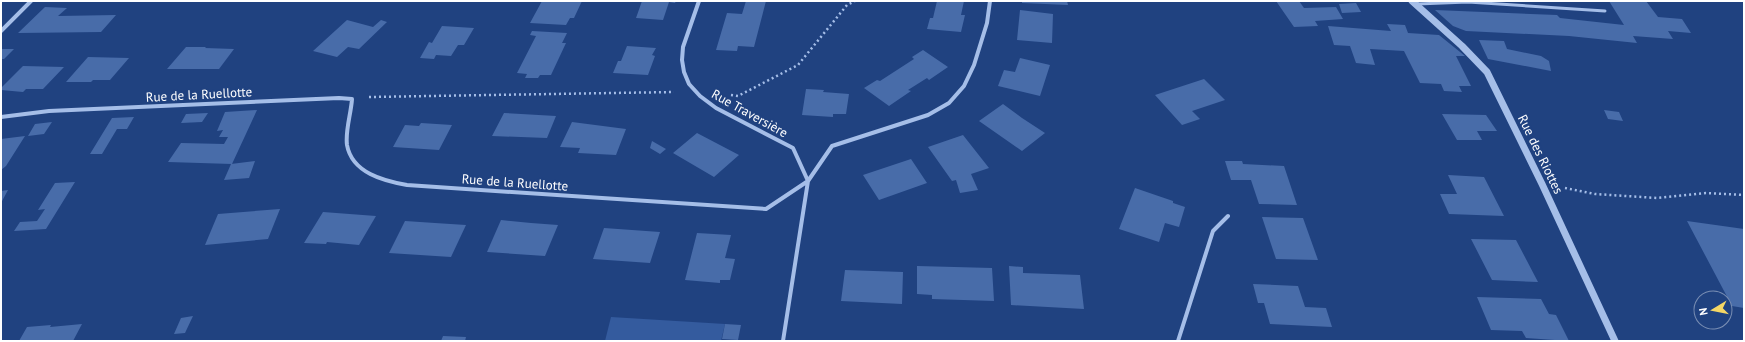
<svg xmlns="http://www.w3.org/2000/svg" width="1745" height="342" viewBox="0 0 1745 342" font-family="'PT Sans',sans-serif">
	<rect width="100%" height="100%" fill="#204280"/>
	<path fill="#345b9e" d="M611,317l114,7 -4,17h-116z"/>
	<path fill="#486ca9" d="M542,1h40l-8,17h-4l-4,7 -36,-2z
		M642,1h34l-1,2 -6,-1 -6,18 -27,-2z
		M746,1h20l-12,46 -16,-1 -1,5 -21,-1 11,-37 15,1z
		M937,1h27l-3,14h4l-4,17 -34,-3 3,-11h3z
		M1022,1h45l1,4 -46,-2z
		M1276,1h23l5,7 32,-1 7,12 -28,2 3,5 -24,1z
		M1609,1h37l12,16 24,2 9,14 -23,-2 5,8 -40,-3 4,7 -68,-7 -103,-5 -13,-5 -18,-16 122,5 3,3 64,7z
		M1356,3l5,9 -19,1 -3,-9z
		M45,7l22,1 -9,8 58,-1 -15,17 -83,1z
		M1020,10l33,4 -1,29 -35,-3z
		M347,20l26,7 8,-7 6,2 -28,27 -11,-2 -11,10 -24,-6z
		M1387,24l18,1 3,8 31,2 26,21h-9l15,30h-12l3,6 -18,-1 -3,-7 -21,-1 -16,-32 -34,-2 5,16 -19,-2 -6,-17 -16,-1 -6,-19 63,5z
		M442,26l32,2 -10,17h-6l-7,11 -15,-1 -2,4 -14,-1 9,-16 3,1z
		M532,31l35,2 -5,10h4l-15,32h-11l-2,3h-13l2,-4 -10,-1 19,-37 -6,-1z
		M1479,40l25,1 3,8 34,7 8,5 2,10 -63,-12z
		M627,46l29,2 -4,7 3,1 -7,19 -35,-2 5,-12h3z
		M186,47h20l-1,1 29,1 -15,20h-52z
		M2,49h12l-10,10h-3z
		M923,50l25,17 -19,13 -2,-2 -19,12 3,1 -22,15 -25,-18 13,-8 3,1 34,-22 -2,-2z
		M88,57l41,1 -19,22h-17l-2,2h-25z
		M1020,58l30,7 -10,31 -42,-10 6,-16 11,2z
		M23,66l41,1 -21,22h-17l-3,3 -22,-2v-2z
		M1204,79l21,21 -33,11 8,8 -18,6 -27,-30z
		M806,89l18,1 -1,2 26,2 -3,20h-13v3l-31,-2z
		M1003,104l19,14 23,15 -23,18 -43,-30z
		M257,110l-25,54 -64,-2 13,-19 43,1 4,-7h-9l4,-7 -6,1 8,-19z
		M1604,110l15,2 4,9 -15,-2z
		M208,113l-6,9 -21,1 5,-9z
		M504,113l52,3 -9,22 -55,-2z
		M1442,114l44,1 11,16h-20l5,9h-25z
		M134,117l-7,12h-10l-15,25h-12l22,-36z
		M52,122l-8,12 -16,2 7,-12z
		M572,122l54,7 -10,26 -38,-2 2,-5 -20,-1z
		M421,123l31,2 -13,25 -46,-3 12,-22 14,1z
		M697,133l42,22 -25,22 -41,-24z
		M963,135l26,33 -18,6 7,16 -18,3 -4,-13 -4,1 -24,-34z
		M25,136l-19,30 -5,4v-31z
		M652,141l14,8 -6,5 -10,-6z
		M911,159l16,24 -48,17 -16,-25z
		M255,161l-6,17 -25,2 7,-16z
		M1225,161h17l1,3 41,2 13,39 -38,-1 -8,-24h-20z
		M1448,175l36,2 20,39 -55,-2 -9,-20h17z
		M75,182l-29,47 -32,2 6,-9 17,-1 8,-12 -7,1 17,-27z
		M1135,188l38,13v2l12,4 -6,20 -14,-4 -6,19 -40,-13z
		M8,190l-7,13v-12z
		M280,209l-12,30 -63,6 13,-31z
		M323,212l53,4 -17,29 -32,-3 -1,2 -22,-1z
		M1262,217l41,1 15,42 -42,-1z
		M501,220l30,3 27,2 -13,31 -58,-4z
		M405,221l30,2 31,2 -15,32 -62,-4z
		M1687,221l57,8v79l-12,-2z
		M604,228l56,4 -10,31 -57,-4z
		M697,233l34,2 -6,23 10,1 -5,21h-10v3l-35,-3z
		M1471,239l45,1 22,42 -46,-2z
		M917,266l75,2 2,33 -62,-2v-4l-15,-1z
		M1009,266l14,1v6l57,2 4,34 -73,-4z
		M845,270l58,2 -1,32 -61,-3z
		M1253,284l45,2 7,21 21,1 6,19 -62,-3 -6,-21h-6z
		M1477,297l64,2 8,15 7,1 13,26 -43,-3 -4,-7 -31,-1z
		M193,316l-8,17 -11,1 7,-16z
		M82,324l-9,17h-54l8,-14 24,-2 -1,2z
		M725,324l16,1 -3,15 -16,-1z
		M443,336l23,1 -1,4h-24z"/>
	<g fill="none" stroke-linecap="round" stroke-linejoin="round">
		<path stroke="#a5bee8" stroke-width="2.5" stroke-dasharray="2 3" stroke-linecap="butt" d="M731,95l7,1 60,-31 49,-60 8,-4
			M369,97l305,-5
			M1565,188l30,6 62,4 49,-5 38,2"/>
		<path stroke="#a5bee8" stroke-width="3" d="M1417,4l51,-2 137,9"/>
		<path stroke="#a5bee8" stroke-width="4" d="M699,1l-16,46 -1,13 2,12 5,12 11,12 16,12 77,40 15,33 -25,160
			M1,31l30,-30
			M1,117l48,-6 290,-13 13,1c-1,15 -7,32 -5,46 5,28 37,36 60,40l359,24 42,-28 24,-35 96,-31 21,-12 15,-17 10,-21 13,-42 3,-22
			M1178,341l35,-110 15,-15"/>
		<path stroke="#a5bee8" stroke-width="7" d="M1412,1l50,45 25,26 55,112 73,157"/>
	</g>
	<g text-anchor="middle" stroke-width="4" stroke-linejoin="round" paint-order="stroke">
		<g font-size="13" fill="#fff" stroke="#204280">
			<text transform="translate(199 94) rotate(-3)" y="5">Rue de la Ruellotte</text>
			<text transform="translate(750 113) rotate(29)" y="5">Rue Traversière</text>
			<text transform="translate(1541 154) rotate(64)" y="5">Rue des Riottes</text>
			<text transform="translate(515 182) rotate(4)" y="5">Rue de la Ruellotte</text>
		</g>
	</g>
	<rect width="1745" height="342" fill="none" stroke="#ffffff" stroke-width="4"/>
	<g transform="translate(1713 310) rotate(260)"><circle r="19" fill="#204280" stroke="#798eb3"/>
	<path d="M0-3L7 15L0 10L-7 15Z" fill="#f5d765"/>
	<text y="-6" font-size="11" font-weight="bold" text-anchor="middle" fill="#ffffff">N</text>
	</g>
</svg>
